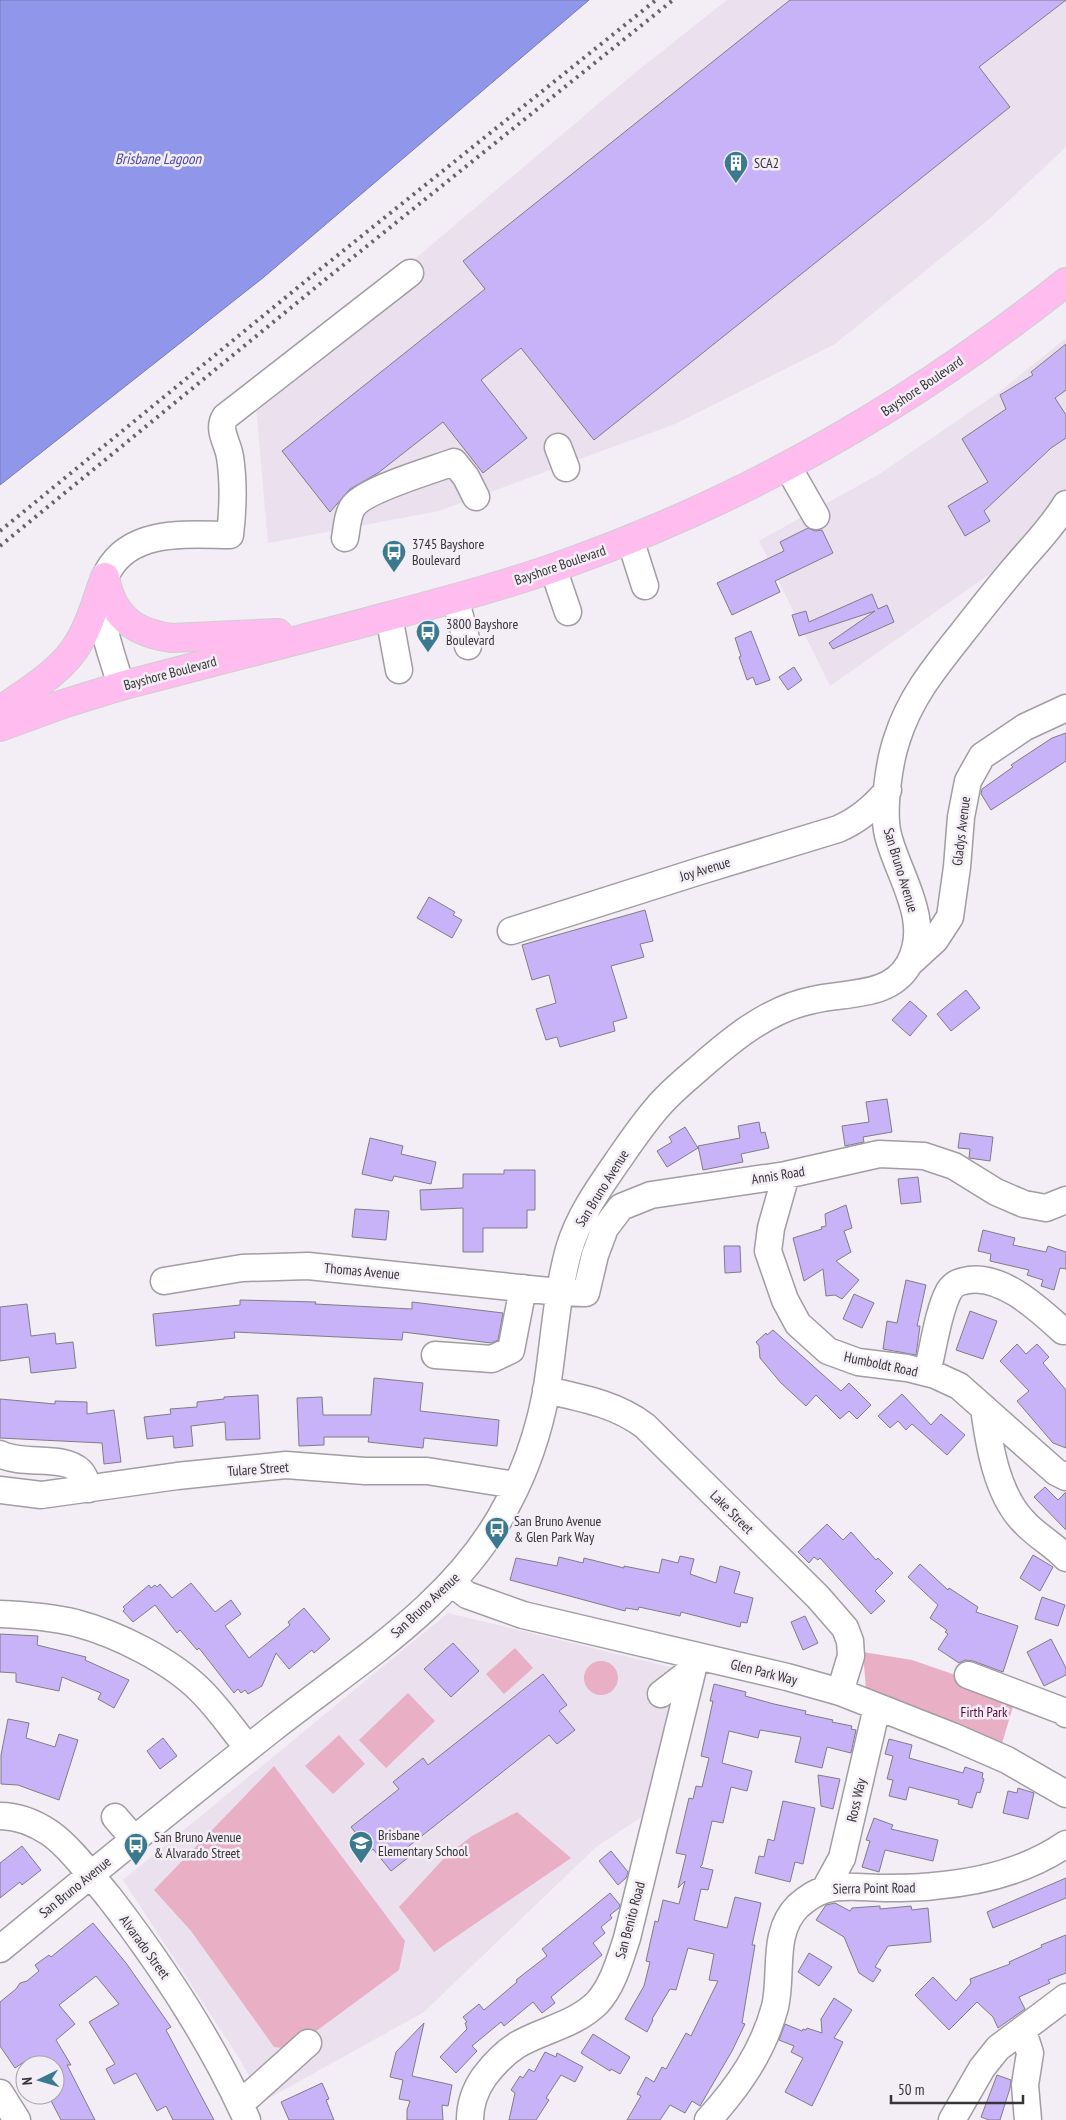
<svg xmlns="http://www.w3.org/2000/svg" width="1066" height="2120" viewBox="0 0 1066 2120" font-family="'PT Sans Narrow',sans-serif">
	<rect width="100%" height="100%" fill="#f3edf5"/>
	<path fill="#eae0ee" d="M727,0h339v147l-78,73 -153,124 -160,80 -236,87 -171,32 -13,-149 381,-322z
		M1066,338v159l-11,-3 -18,29 -33,41 -174,122 -71,-145 122,-68 118,-81z
		M448,1613l230,56 -32,145 -50,33 -172,165 -162,90 -21,-41 -118,-181z"/>
	<path fill="#e9afc4" d="M515,1648l18,20 -29,26 -18,-20z
		M863,1652l49,8 104,36 -15,51 -135,-58z
		M584 1678a17 17 0 1 1 34 0a17 17 0 1 1-34 0Z
		M408,1693l27,28 -49,47 -27,-28z
		M339,1735l26,29 -32,30 -28,-28z
		M274,1766l131,175 -6,29 -107,79 -18,-2 -83,-116 -37,-41z
		M517,1812l54,46 -137,94 -35,-45 48,-52 25,-19z"/>
	<path fill="#9096ea" stroke="#7579b4" d="M0,0h589l-325,277 -264,208z"/>
	<path fill="#c9b3f8" stroke="#7f7d85" d="M790,0h276l-87,67 31,40 -416,333 -73,-92 -40,32 46,58 -44,35 -40,-51 -65,51 -28,16 -20,23 -48,-61 203,-162 -22,-28z
		M1066,344v46l-11,8 11,17v23l-15,10 -67,63 6,10 -25,15 -17,-30 40,-24 -26,-43 44,-30 -6,-14 33,-20 -2,-3z
		M808,528l7,3 7,-1 11,23 -58,28 5,11 -48,23 -15,-32 67,-32 -4,-9z
		M872,594l6,15 9,-4 7,17 -61,27 -4,-6 46,-32 -76,25 -7,-21 14,-4 3,11z
		M751,631l19,49 -14,5 -3,-8 -6,3 -8,-23 2,-1 -6,-18z
		M794,667l8,13 -14,10 -9,-13z
		M1066,733v28l-75,49 -10,-16 1,-5 31,-22 -2,-2 41,-27z
		M429,897l26,15 -2,3 9,5 -10,18 -35,-20z
		M645,910l8,31 -13,3 4,13 -33,9 16,52 -14,4 2,9 -55,16 -3,-10 -11,3 -10,-31 20,-6 -7,-28 -17,5 -10,-35z
		M966,990l14,18 -29,23 -14,-17z
		M910,1001l17,15 -17,20 -18,-16z
		M887,1099l5,33 -29,5 1,5 -19,4 -3,-20 27,-4 -3,-20z
		M759,1122l2,11 4,-1 4,16 -28,6 2,8 -40,8 -5,-24 42,-8 -2,-12z
		M685,1127l13,21 -31,19 -10,-16 15,-9 -3,-5z
		M960,1133l33,4 -3,24 -21,-3 1,-9 -12,-1z
		M370,1138l33,8 -2,8 35,8 -5,22 -37,-8 -2,5 -30,-7z
		M504,1170h31v40h-8v18h-44v24h-20v-44l-42,2 -1,-20 43,-2v-14h41z
		M918,1177l3,25 -20,2 -3,-25z
		M846,1205l6,23 -8,3 7,21 -15,9 23,19 -17,19 -7,-4 -9,1 -3,-27 -19,12 -11,-43 29,-9 -1,-2 5,-1 -1,-12z
		M355,1209l34,2 -3,29 -34,-3z
		M983,1230l32,8 -2,7 33,7 2,-6 18,6v17l-6,-1 -6,22 -13,-4 2,-6 -16,-5 2,-5 -39,-9 1,-7 -13,-3z
		M724,1246h16l1,26 -16,1z
		M906,1280l20,5 -9,41h3l-4,29 -33,-6 4,-28 10,2z
		M854,1294l20,9 -12,25 -19,-9z
		M240,1300l76,2 -1,2 97,5v-7l91,11 -5,27 -7,3 -88,-11 -1,8 -168,-8 1,6 -79,8 -3,-32 87,-9z
		M27,1304l4,32 24,-3 1,11 17,-2 3,26 -45,5 -2,-16 -29,4v-54z
		M970,1311l27,10 -14,38 -27,-9z
		M773,1330l68,61 8,-8 22,22 -14,14 -8,-8 -9,8 -24,-24 -10,11 -25,-23 -21,-25 -1,-12 -3,-4 10,-9 1,2z
		M1017,1344l9,10 11,-10 12,13 -6,6 23,27v58l-13,-5 -36,-42 12,-10 -29,-30z
		M374,1378l49,5 -3,28 79,9 -2,26 -73,-8 -1,10 -55,-6 1,-5h-45v8l-25,1 -2,-48 25,-1 1,18h48z
		M902,1394l29,31 10,-11 24,21 -18,20 -35,-31 -6,6 -8,-9 -8,7 -12,-12z
		M258,1395l2,44 -34,1 -1,-18 -34,4 2,20 -19,2 -1,-12 -26,3 -3,-22 27,-3 -1,-5 27,-2v-5l27,-3v-2z
		M0,1399l55,5v-3l32,1v12l27,-4 7,52 -17,2 -2,-21 -102,-5z
		M1045,1487l13,13 8,-8v38l-32,-33z
		M827,1524l16,16 8,-8 25,28 2,-2 15,15 -18,18 10,10 -14,13 -51,-56 -2,2 -4,-3 -5,6 -11,-11z
		M1033,1555l20,12 -13,24 -20,-13z
		M680,1556l14,3 -4,15 26,9 4,-17 20,6 -6,21 19,5 -6,25 -6,-1 -1,5 -59,-15 -1,4 -41,-9 -1,3 -12,-2 -1,3 -115,-31 6,-22 41,8 2,-9 24,6 1,-5 40,10v-2l35,7 3,-14 16,4z
		M920,1564l28,26 1,-2 29,19 -2,5 42,14 -15,46 -30,-11 -8,-1 -6,3 -21,-14 10,-15 -3,-2 2,-2 -17,-12 8,-13 -30,-28z
		M191,1583l24,29 16,-12 10,14 -16,12 24,32 41,-33 -2,-3 16,-14 26,31 -16,14 -2,-3 -23,19 -13,-16 -14,33 -14,8 -3,-4 -4,3 -3,-4 -4,4 -35,-45 -2,2 -17,-20 -3,3 -22,-28 -22,17 -10,-11 2,-2 -2,-2 26,-22 2,3 4,-3 2,2 3,-3 12,14z
		M1042,1597l23,8 -7,21 -23,-7z
		M805,1616l13,27 -15,7 -12,-28z
		M0,1634l38,2 -1,9 49,12 -1,3 44,20 -15,28 -16,-9 3,-6 -39,-16 -3,14 -43,-9v-9l-16,-1z
		M1051,1639l15,29v7l-22,11 -17,-34z
		M453,1643l26,28 -28,26 -27,-28z
		M543,1674l24,31 -8,6 16,19 -18,14 -8,-9 -145,115 5,7 -18,14 -18,-22 -3,2 -19,-24 48,-38 -6,-7 30,-24 5,7z
		M714,1684l32,8 -1,4 29,8 32,7 -1,3 28,6 -1,2 20,4 -1,3 5,1 -5,23 -24,-6 -5,21 -27,-6 6,-25 -41,-7 -2,8 -29,-7 -7,32 30,8 -5,20 -16,-4 -8,36 -11,-2 -10,44 -2,2 13,3 -5,20 -7,-1 -7,31 33,8 8,-31 26,6 -9,42h3l-13,78 3,1 -13,27 -32,55 -8,-5 -7,12 -15,-8 -10,15h-33l14,-24 -4,-2 9,-17 8,5 8,-15 4,2 20,-36 5,3 27,-55 -9,-1 5,-26 -26,-6 -12,42 -6,-1 -18,30 1,1 -6,12 -22,-13 19,-33 6,-24 -4,-1 9,-40 3,1 5,-22 16,4 6,-23 -7,7 8,-33 -10,-2 13,-55 4,1 3,-13 6,1 7,-29 -8,-2 12,-55h-3z
		M8,1719l21,4 -3,15 29,9 4,-13 19,6 -19,60 -41,-15 -17,-1v-29z
		M163,1738l14,18 -17,13 -13,-18z
		M889,1739l23,6 -3,13 54,15 2,-6 18,6 -1,5 2,1 -4,14 -3,-1 -5,16 -14,-4 1,-4 -50,-13 -3,13 -17,-4 4,-16 -6,-1 6,-23 -8,-2z
		M818,1775l22,4 -7,30 -12,-3z
		M1018,1788l16,5 -6,26 -25,-6 5,-22 9,2z
		M783,1801l32,7 -12,56 -8,-2 -5,20 -35,-9 4,-17 5,1 4,-18 6,2z
		M874,1818l19,7 -2,4 47,11 -5,21 -48,-11 -6,22 -17,-5 8,-26 -4,-1z
		M22,1846l19,24 -19,15 -2,-3 -20,16v-35z
		M611,1851l17,21 -2,6 -8,7 -19,-24z
		M1066,1878v20l-73,30 -6,-16z
		M610,1893l10,12 -1,3 -9,7 2,3 -11,9 4,6 -12,10 9,12 -51,42 4,6 -13,10 -9,-11 -29,24 -3,-4 -29,24 5,5 -21,22 -16,-16 27,-28 -2,-6 2,-1 -4,-5 16,-13 5,6 33,-28 -1,-2 31,-24 -5,-7z
		M835,1903l15,8 2,-3 28,-2v3l31,-3 1,4 16,-2 3,34 -43,4 -13,21 6,3 -8,12 -14,-9 -15,-36 -28,-17 10,-15z
		M93,1923l33,40 45,64 -5,3 48,90h-41l-7,-14 -9,5 -21,-38 -22,11 -8,-15 9,-5 -26,-42 30,-18 -23,-28 -37,29 16,19 -19,16 15,25h-4l28,55h-34l-13,-25h7v-30h-29l-2,-3 -9,6 -15,-22v-44l16,-13 4,-6 7,-2 12,-10 -4,-6 14,-10 2,2z
		M1066,1935v38l-18,7 2,3 -31,14 6,12 -27,19 -5,-11 -16,-15 -28,28 -34,-35 18,-18 23,24 15,-18 -1,-4 40,-15 -1,-2 33,-15 -1,-2z
		M809,1953l23,14 -13,19 -21,-14z
		M834,1998l18,12 -18,28 9,4 -31,64 -27,-14 18,-34 -12,-6 3,-6 -15,-6 6,-16 17,7 1,-2 3,1 1,-2 15,5 -1,-14z
		M424,2023l-12,53 40,9 -4,21 -6,-1 1,15h-36v-10l3,-9 -11,-2 4,-19 -13,-3 6,-25z
		M593,2034l37,23 -10,17 -9,-5 -1,2 -29,-18z
		M545,2052l11,5 1,-4 26,14 -8,15 -14,-7 -15,23 3,2 -13,20h-27l6,-27 -4,-3 9,-14 3,2 6,-9 5,3z
		M997,2075l14,5 -1,8 -10,32h-11l-8,-3z
		M322,2083l7,16 -3,1 8,20h-45l-8,-18z"/>
	<g fill="none" stroke-linecap="round" stroke-linejoin="round">
		<defs>
			<path id="minor" d="M558,447l8,21
				M788,467l28,49
				M345,538c2,-10 2,-21 7,-30 10,-18 81,-38 102,-46l12,15 10,20
				M630,539l15,47
				M553,568l15,44
				M455,598l13,48
				M389,616l10,54
				M121,686c-7,-25 -18,-52 -20,-78 -1,-13 1,-26 7,-37 24,-43 80,-36 122,-36 3,-26 4,-52 0,-78 -2,-14 -13,-27 -5,-40l185,-144
				M511,931l189,-60 138,-42c21,-9 36,-22 50,-39
				M911,962l24,-22 15,-23 7,-50 4,-50 7,-36 14,-25 43,-29 41,-19
				M786,1175l-15,53 -3,23 17,49 13,24 30,27 30,11 49,6 28,7 24,11 97,86 10,5
				M164,1281l78,-13 66,-2 251,26 27,1 9,-38 10,-27 16,-21 30,-12 135,-20 93,-21 45,2 30,10 42,26 28,12 22,4 20,-8
				M435,1355l57,4 19,-9 12,-62
				M927,1373c6,-23 11,-62 22,-82 4,-6 8,-9 15,-10 35,-10 76,29 99,50
				M546,1390c36,8 70,14 99,36l173,171 27,31 5,13 1,15 -11,36
				M984,1408c5,37 13,88 41,115 12,13 29,22 41,35
				M0,1454c23,12 62,0 80,17 4,4 7,12 9,18
				M0,1490l41,5 136,-19 109,-11 79,6h62l89,14
				M452,1583l15,12 56,20 264,62 53,15 112,44 55,24 59,34
				M0,1614c25,1 51,3 76,9 41,11 96,38 126,69 17,17 31,38 46,56
				M968,1675l95,36 3,3
				M661,1694l31,-24
				M0,1816c18,0 35,7 50,17 21,15 42,44 59,64 54,70 102,143 138,223
				M115,1817l19,22
				M825,1889l17,-31 35,-151
				M0,1949c90,-74 181,-148 272,-220 85,-67 186,-127 236,-226 18,-34 31,-73 38,-110 8,-48 10,-97 23,-144 10,-34 32,-64 52,-93 11,-16 22,-32 35,-47 12,-15 27,-27 42,-40 34,-30 70,-60 115,-69 33,-8 77,-2 96,-36 24,-43 -11,-88 -21,-129 -6,-24 1,-73 9,-96 13,-42 39,-73 66,-107 18,-23 36,-46 55,-68 16,-19 35,-38 48,-60
				M1023,2031l7,22 -5,32 3,35
				M0,2093l17,27
				M240,2104l68,-61
				M470,2120c0,-16 5,-30 14,-43 9,-12 19,-23 33,-32 25,-15 58,-20 80,-42 16,-17 23,-44 30,-65l69,-282
				M708,2120c31,-34 55,-69 67,-113 8,-34 -4,-74 23,-101 8,-7 16,-13 26,-16 18,-6 42,-2 61,-2 16,0 33,0 49,-2 47,-4 93,-15 132,-42
				M952,2120l30,-52 16,-20 68,-51"/>
			<path id="major" d="M105,577c7,39 28,56 67,61l106,-5
				M0,711c27,-20 62,-39 79,-69 12,-19 18,-44 26,-65
				M0,727l63,-23 58,-18c80,-21 161,-42 242,-63 71,-19 142,-37 210,-62 180,-65 344,-160 493,-279"/>
		</defs>
		<use href="#minor" stroke="#a29ca3" stroke-width="29"/>
		<use href="#major" stroke="#cfcecf" stroke-width="30"/>
		<use href="#minor" stroke="#fff" stroke-width="26"/>
		<use href="#major" stroke="#febcef" stroke-width="28"/>
		<path stroke="#666367" stroke-width="4" stroke-dasharray="2.5 5" stroke-linecap="butt" d="M0,531l313,-256 343,-275
			M0,546l321,-263 352,-283"/>
	</g>
	<defs>
		<symbol id="building-pin" viewBox="-11 -11 22 30"><path d="M0 17L-7.5 6A9.5 9.5 0 1 1 7.5 6Z" fill="#3b798f" stroke="#f3edf5"/><path d="M-4-6H4V6H1V3H-1V6H-4ZM-2.5-4.3h1.7v1.8h-1.7ZM.8-4.3h1.7v1.8H.8ZM-2.5-1h1.7V.8h-1.7ZM.8-1h1.7V.8H.8Z" fill="#fff"/></symbol>
		<symbol id="bus-pin" viewBox="-11 -11 22 30"><path d="M0 17L-7.5 6A9.5 9.5 0 1 1 7.5 6Z" fill="#3b798f" stroke="#f3edf5"/><path d="M-5-6H5V4H4V6H2V4H-2V6H-4V4H-5ZM-3.5-4V0h7V-4ZM-3.5 1.2v1.5H-2V1.2ZM2 1.2v1.5H3.5V1.2Z" fill="#fff"/></symbol>
		<symbol id="school-pin" viewBox="-11 -11 22 30"><path d="M0 17L-7.5 6A9.5 9.5 0 1 1 7.5 6Z" fill="#3b798f" stroke="#f3edf5"/><path d="M0-5L7-2L0 1L-7-2ZM-4 1L0 2.5L4 1V4Q0 6-4 4Z" fill="#fff"/></symbol>
	</defs>
	<g fill-rule="evenodd">
		<use href="#building-pin" x="722" y="149" width="28" height="38"/>
		<use href="#bus-pin" x="380" y="538" width="28" height="38"/>
		<use href="#bus-pin" x="414" y="618" width="28" height="38"/>
		<use href="#bus-pin" x="483" y="1515" width="28" height="38"/>
		<use href="#school-pin" x="347" y="1829" width="28" height="38"/>
		<use href="#bus-pin" x="122" y="1831" width="28" height="38"/>
	</g>
	<g text-anchor="middle" stroke-width="5" stroke-linejoin="round" paint-order="stroke">
		<g font-size="14" fill="#363437" stroke="#f3edf5" text-anchor="start">
			<text x="754" y="168">SCA2</text>
			<text x="412" y="549">3745 Bayshore<tspan x="412" dy="16">Boulevard</tspan></text>
			<text x="446" y="629">3800 Bayshore<tspan x="446" dy="16">Boulevard</tspan></text>
			<text x="514" y="1526">San Bruno Avenue<tspan x="514" dy="16">&amp; Glen Park Way</tspan></text>
			<text x="378" y="1840">Brisbane<tspan x="378" dy="16">Elementary School</tspan></text>
			<text x="154" y="1842">San Bruno Avenue<tspan x="154" dy="16">&amp; Alvarado Street</tspan></text>
		</g>
		<g font-size="14" fill="#363437" stroke="#f3edf5">
			<text transform="translate(922 386) rotate(-34)" y="5">Bayshore Boulevard</text>
			<text transform="translate(560 565) rotate(-19)" y="5">Bayshore Boulevard</text>
			<text transform="translate(170 673) rotate(-15)" y="5">Bayshore Boulevard</text>
			<text transform="translate(961 831) rotate(-83)" y="5">Gladys Avenue</text>
			<text transform="translate(705 869) rotate(-17)" y="5">Joy Avenue</text>
			<text transform="translate(901 870) rotate(73)" y="5">San Bruno Avenue</text>
			<text transform="translate(778 1175) rotate(-9)" y="5">Annis Road</text>
			<text transform="translate(602 1188) rotate(-58)" y="5">San Bruno Avenue</text>
			<text transform="translate(362 1271) rotate(5)" y="5">Thomas Avenue</text>
			<text transform="translate(881 1364) rotate(12)" y="5">Humboldt Road</text>
			<text transform="translate(258 1469) rotate(-4)" y="5">Tulare Street</text>
			<text transform="translate(732 1512) rotate(45)" y="5">Lake Street</text>
			<text transform="translate(425 1605) rotate(-43)" y="5">San Bruno Avenue</text>
			<text transform="translate(764 1672) rotate(14)" y="5">Glen Park Way</text>
			<text transform="translate(856 1800) rotate(-77)" y="5">Ross Way</text>
			<text transform="translate(75 1887) rotate(-39)" y="5">San Bruno Avenue</text>
			<text transform="translate(874 1888) rotate(-1)" y="5">Sierra Point Road</text>
			<text transform="translate(630 1920) rotate(-75)" y="5">San Benito Road</text>
			<text transform="translate(145 1947) rotate(54)" y="5">Alvarado Street</text>
		</g>
		<g font-size="14" fill="#5c0634" stroke="#f3edf5">
			<text x="984" y="1717">Firth Park</text>
		</g>
		<g font-size="15" font-style="italic" fill="#4a48a9" stroke="#f3edf5">
			<text x="158" y="164">Brisbane Lagoon</text>
		</g>
	</g>
	<g transform="translate(40 2080) rotate(265)"><circle r="24" fill="#f3edf5" stroke="#a7a3a9"/>
	<path d="M0-4L9 19L0 12L-9 19Z" fill="#3b798f"/>
	<text y="-8" font-size="14" font-weight="bold" text-anchor="middle" fill="#363437">N</text>
	</g>
	<path d="M891 2095v8h132v-8" fill="none" stroke="#363437" stroke-width="2.5"/>
	<text x="898" y="2095" font-size="15" fill="#363437" stroke="#f3edf5" stroke-width="4" paint-order="stroke">50 m</text>
</svg>
